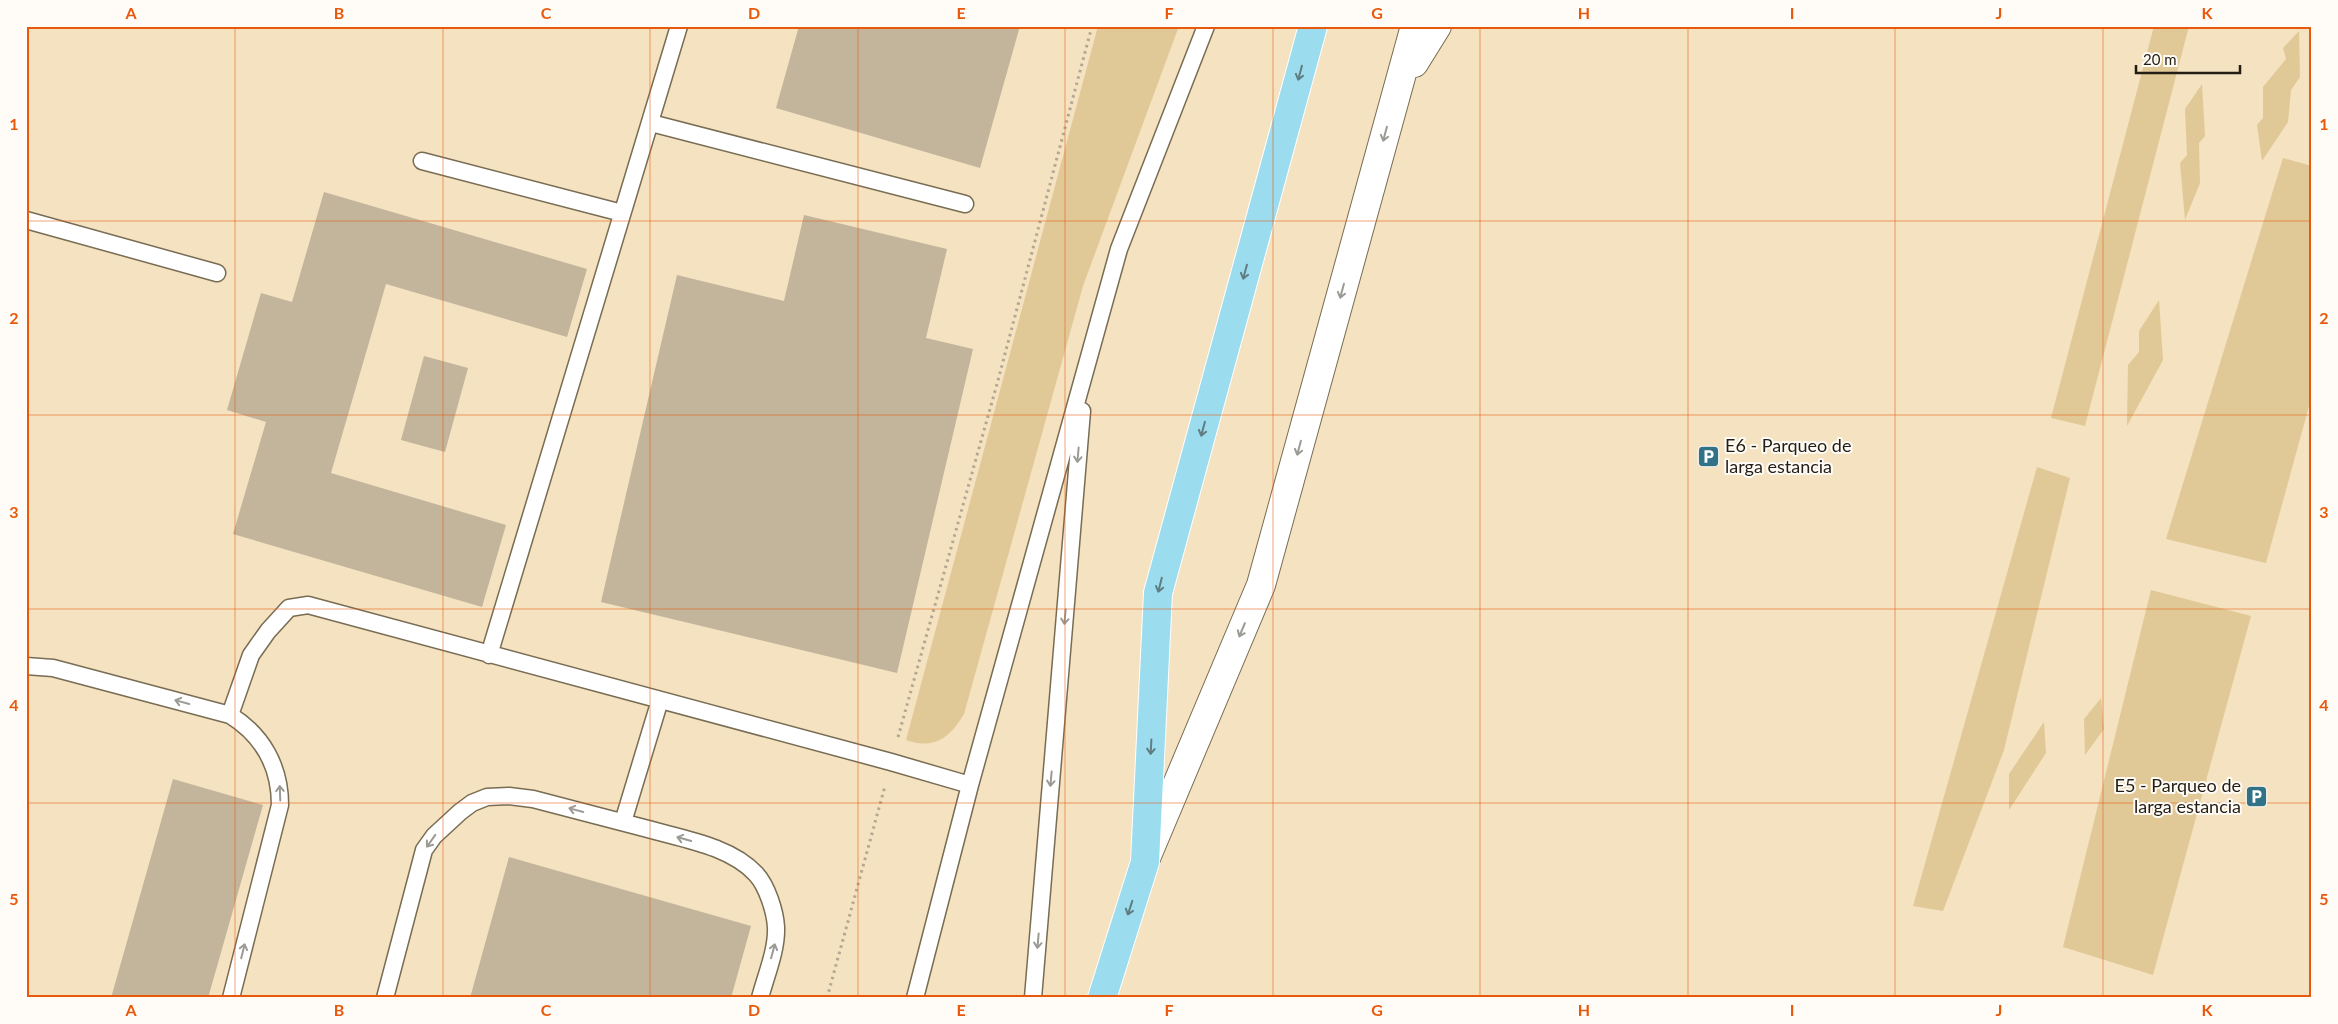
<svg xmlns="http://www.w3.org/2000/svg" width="2338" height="1024" viewBox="0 0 2338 1024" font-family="Lato,sans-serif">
	<rect width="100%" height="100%" fill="#fceed2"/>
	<path fill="#f4e2c0" d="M26,26h2286v972h-2286z"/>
	<path fill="#e1c897" d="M1098,26h81l-96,260 -119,428c-14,24 -30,36 -58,26z
		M2154,26h35l-104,400 -34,-8z
		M2299,31l1,46 -9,13 -3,32 -26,39 -5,-36 6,-7v-31l23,-28 -3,-11z
		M2202,84l3,52 -6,7 1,40 -15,37 -5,-57 7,-8 -2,-46z
		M2283,158l29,8v229l-46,168 -100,-24z
		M2159,300l4,60 -36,66 1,-61 11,-13v-21z
		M2037,467l33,11 -66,272 -61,161 -30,-5z
		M2151,590l100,26 -98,359 -90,-28z
		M2101,698l3,31 -19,26 -1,-36z
		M2044,722l2,31 -37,57v-36z"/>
	<path fill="#c2b59b" d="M799,26h221l-40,142 -204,-60z
		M324,192l263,77 -20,68 -181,-53 -55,189 175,52 -24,82 -249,-73 33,-112 -39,-12 34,-117 31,9z
		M804,215l143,34 -21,89 47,11 -76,324 -296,-71 76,-327 107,26z
		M424,356l44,12 -23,84 -44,-12z
		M173,779l90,26 -55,193h-97z
		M509,857l242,69 -20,72h-261z"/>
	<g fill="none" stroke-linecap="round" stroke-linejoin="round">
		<defs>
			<path id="service" d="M651,123l314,81
				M422,161l200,52
				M26,220l191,53
				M489,655l190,-629
				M26,666l27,2 177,47c32,20 50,51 50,90l-49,193
				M230,715l21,-60 17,-24 21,-23 19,-3 583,157 79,23
				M623,822l37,-122
				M385,998l39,-148 10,-14 26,-24 12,-9 15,-6 22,-1 24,3c38,10 77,20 115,30 35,10 82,17 108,45 11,12 19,37 20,53 1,23 -10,48 -16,71
				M915,998l55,-213 149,-536 87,-223
				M1033,998l49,-587"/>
			<path id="secondary" d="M1414,63l23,-37
				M1146,858l115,-273 154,-559"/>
			<path id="primary" d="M1102,998l43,-136 13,-269 155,-567"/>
		</defs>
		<use href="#service" stroke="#786c53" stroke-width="19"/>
		<use href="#secondary" stroke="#786c53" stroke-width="30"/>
		<use href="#primary" stroke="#fff" stroke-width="30"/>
		<path stroke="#b2a791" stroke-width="3" stroke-dasharray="2.5 4" stroke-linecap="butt" d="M898,737l99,-353 95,-358
			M827,998l58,-212"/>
		<use href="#service" stroke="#fff" stroke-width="16"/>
		<use href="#secondary" stroke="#fff" stroke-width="28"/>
		<use href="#primary" stroke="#9cdcef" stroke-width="28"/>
	</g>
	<defs><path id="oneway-shaft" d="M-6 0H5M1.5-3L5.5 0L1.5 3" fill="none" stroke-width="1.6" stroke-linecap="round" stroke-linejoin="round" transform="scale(1.25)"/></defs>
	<g stroke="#607d82">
		<use href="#oneway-shaft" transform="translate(1300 73) rotate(105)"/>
		<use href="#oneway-shaft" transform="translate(1245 272) rotate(105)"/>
		<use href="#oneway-shaft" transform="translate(1203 429) rotate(105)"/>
		<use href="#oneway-shaft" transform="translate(1160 585) rotate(104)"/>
		<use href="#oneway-shaft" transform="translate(1151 747) rotate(93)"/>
		<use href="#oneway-shaft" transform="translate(1130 908) rotate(108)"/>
	</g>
	<g stroke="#9c9a95">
		<use href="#oneway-shaft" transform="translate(1385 134) rotate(105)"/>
		<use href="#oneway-shaft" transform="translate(1342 291) rotate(105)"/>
		<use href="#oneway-shaft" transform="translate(1299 448) rotate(105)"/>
		<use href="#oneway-shaft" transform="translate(1078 455) rotate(95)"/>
		<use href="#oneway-shaft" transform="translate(1065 617) rotate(95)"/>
		<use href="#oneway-shaft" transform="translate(1242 630) rotate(113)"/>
		<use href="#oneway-shaft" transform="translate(182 702) rotate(-165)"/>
		<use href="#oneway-shaft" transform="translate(1051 779) rotate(95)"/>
		<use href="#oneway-shaft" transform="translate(280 793) rotate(-92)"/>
		<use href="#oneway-shaft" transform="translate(576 810) rotate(-165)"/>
		<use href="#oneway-shaft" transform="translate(684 839) rotate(-164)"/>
		<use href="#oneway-shaft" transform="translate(431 841) rotate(125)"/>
		<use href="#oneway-shaft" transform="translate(1038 941) rotate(95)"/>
		<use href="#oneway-shaft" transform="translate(243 951) rotate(-76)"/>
		<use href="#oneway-shaft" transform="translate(773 951) rotate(-75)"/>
	</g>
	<path fill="none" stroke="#e8590c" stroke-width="1" stroke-opacity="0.55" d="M235,26v972M443,26v972M650,26v972M858,26v972M1065,26v972M1273,26v972M1480,26v972M1688,26v972M1895,26v972M2103,26v972M26,221h2286M26,415h2286M26,609h2286M26,803h2286"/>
	<defs>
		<symbol id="parking-square" viewBox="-11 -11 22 22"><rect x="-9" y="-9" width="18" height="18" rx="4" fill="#327286" stroke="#fffcf7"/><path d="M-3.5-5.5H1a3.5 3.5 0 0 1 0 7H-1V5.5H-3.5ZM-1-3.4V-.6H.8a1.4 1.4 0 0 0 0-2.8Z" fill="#fff"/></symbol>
	</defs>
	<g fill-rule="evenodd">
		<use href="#parking-square" x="1696" y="444" width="25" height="25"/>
		<use href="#parking-square" x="2244" y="784" width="25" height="25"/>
	</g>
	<g text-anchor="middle" stroke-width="4" stroke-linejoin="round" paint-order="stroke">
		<g font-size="18" fill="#231e14" stroke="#fffcf7" text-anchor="start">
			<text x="1725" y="452">E6 - Parqueo de<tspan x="1725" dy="21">larga estancia</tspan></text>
			<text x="2241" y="792" text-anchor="end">E5 - Parqueo de<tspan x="2241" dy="21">larga estancia</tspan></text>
		</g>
	</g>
	<rect width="2338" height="1024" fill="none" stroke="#fffcf7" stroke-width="55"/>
	<path d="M2136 65v8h104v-8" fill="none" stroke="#231e14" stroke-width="2.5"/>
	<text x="2143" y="65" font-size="15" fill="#231e14" stroke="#fffcf7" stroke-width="4" paint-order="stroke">20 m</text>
	<rect x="28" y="28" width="2282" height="968" fill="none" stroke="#e8590c" stroke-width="2"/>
	<g font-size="16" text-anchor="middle" font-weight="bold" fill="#e8590c">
		<text x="131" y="19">A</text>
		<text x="339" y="19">B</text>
		<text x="546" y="19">C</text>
		<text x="754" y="19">D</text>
		<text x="961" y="19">E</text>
		<text x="1169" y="19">F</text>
		<text x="1377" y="19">G</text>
		<text x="1584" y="19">H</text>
		<text x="1792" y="19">I</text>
		<text x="1999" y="19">J</text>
		<text x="2207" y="19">K</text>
		<text x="14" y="130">1</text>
		<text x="2324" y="130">1</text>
		<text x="14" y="324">2</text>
		<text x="2324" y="324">2</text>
		<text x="14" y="518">3</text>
		<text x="2324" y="518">3</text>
		<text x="14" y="711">4</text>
		<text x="2324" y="711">4</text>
		<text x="14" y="905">5</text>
		<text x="2324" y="905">5</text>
		<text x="131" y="1016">A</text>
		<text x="339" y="1016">B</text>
		<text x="546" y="1016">C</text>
		<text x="754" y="1016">D</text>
		<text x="961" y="1016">E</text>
		<text x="1169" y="1016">F</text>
		<text x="1377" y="1016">G</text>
		<text x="1584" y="1016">H</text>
		<text x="1792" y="1016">I</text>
		<text x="1999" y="1016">J</text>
		<text x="2207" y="1016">K</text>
	</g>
</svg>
